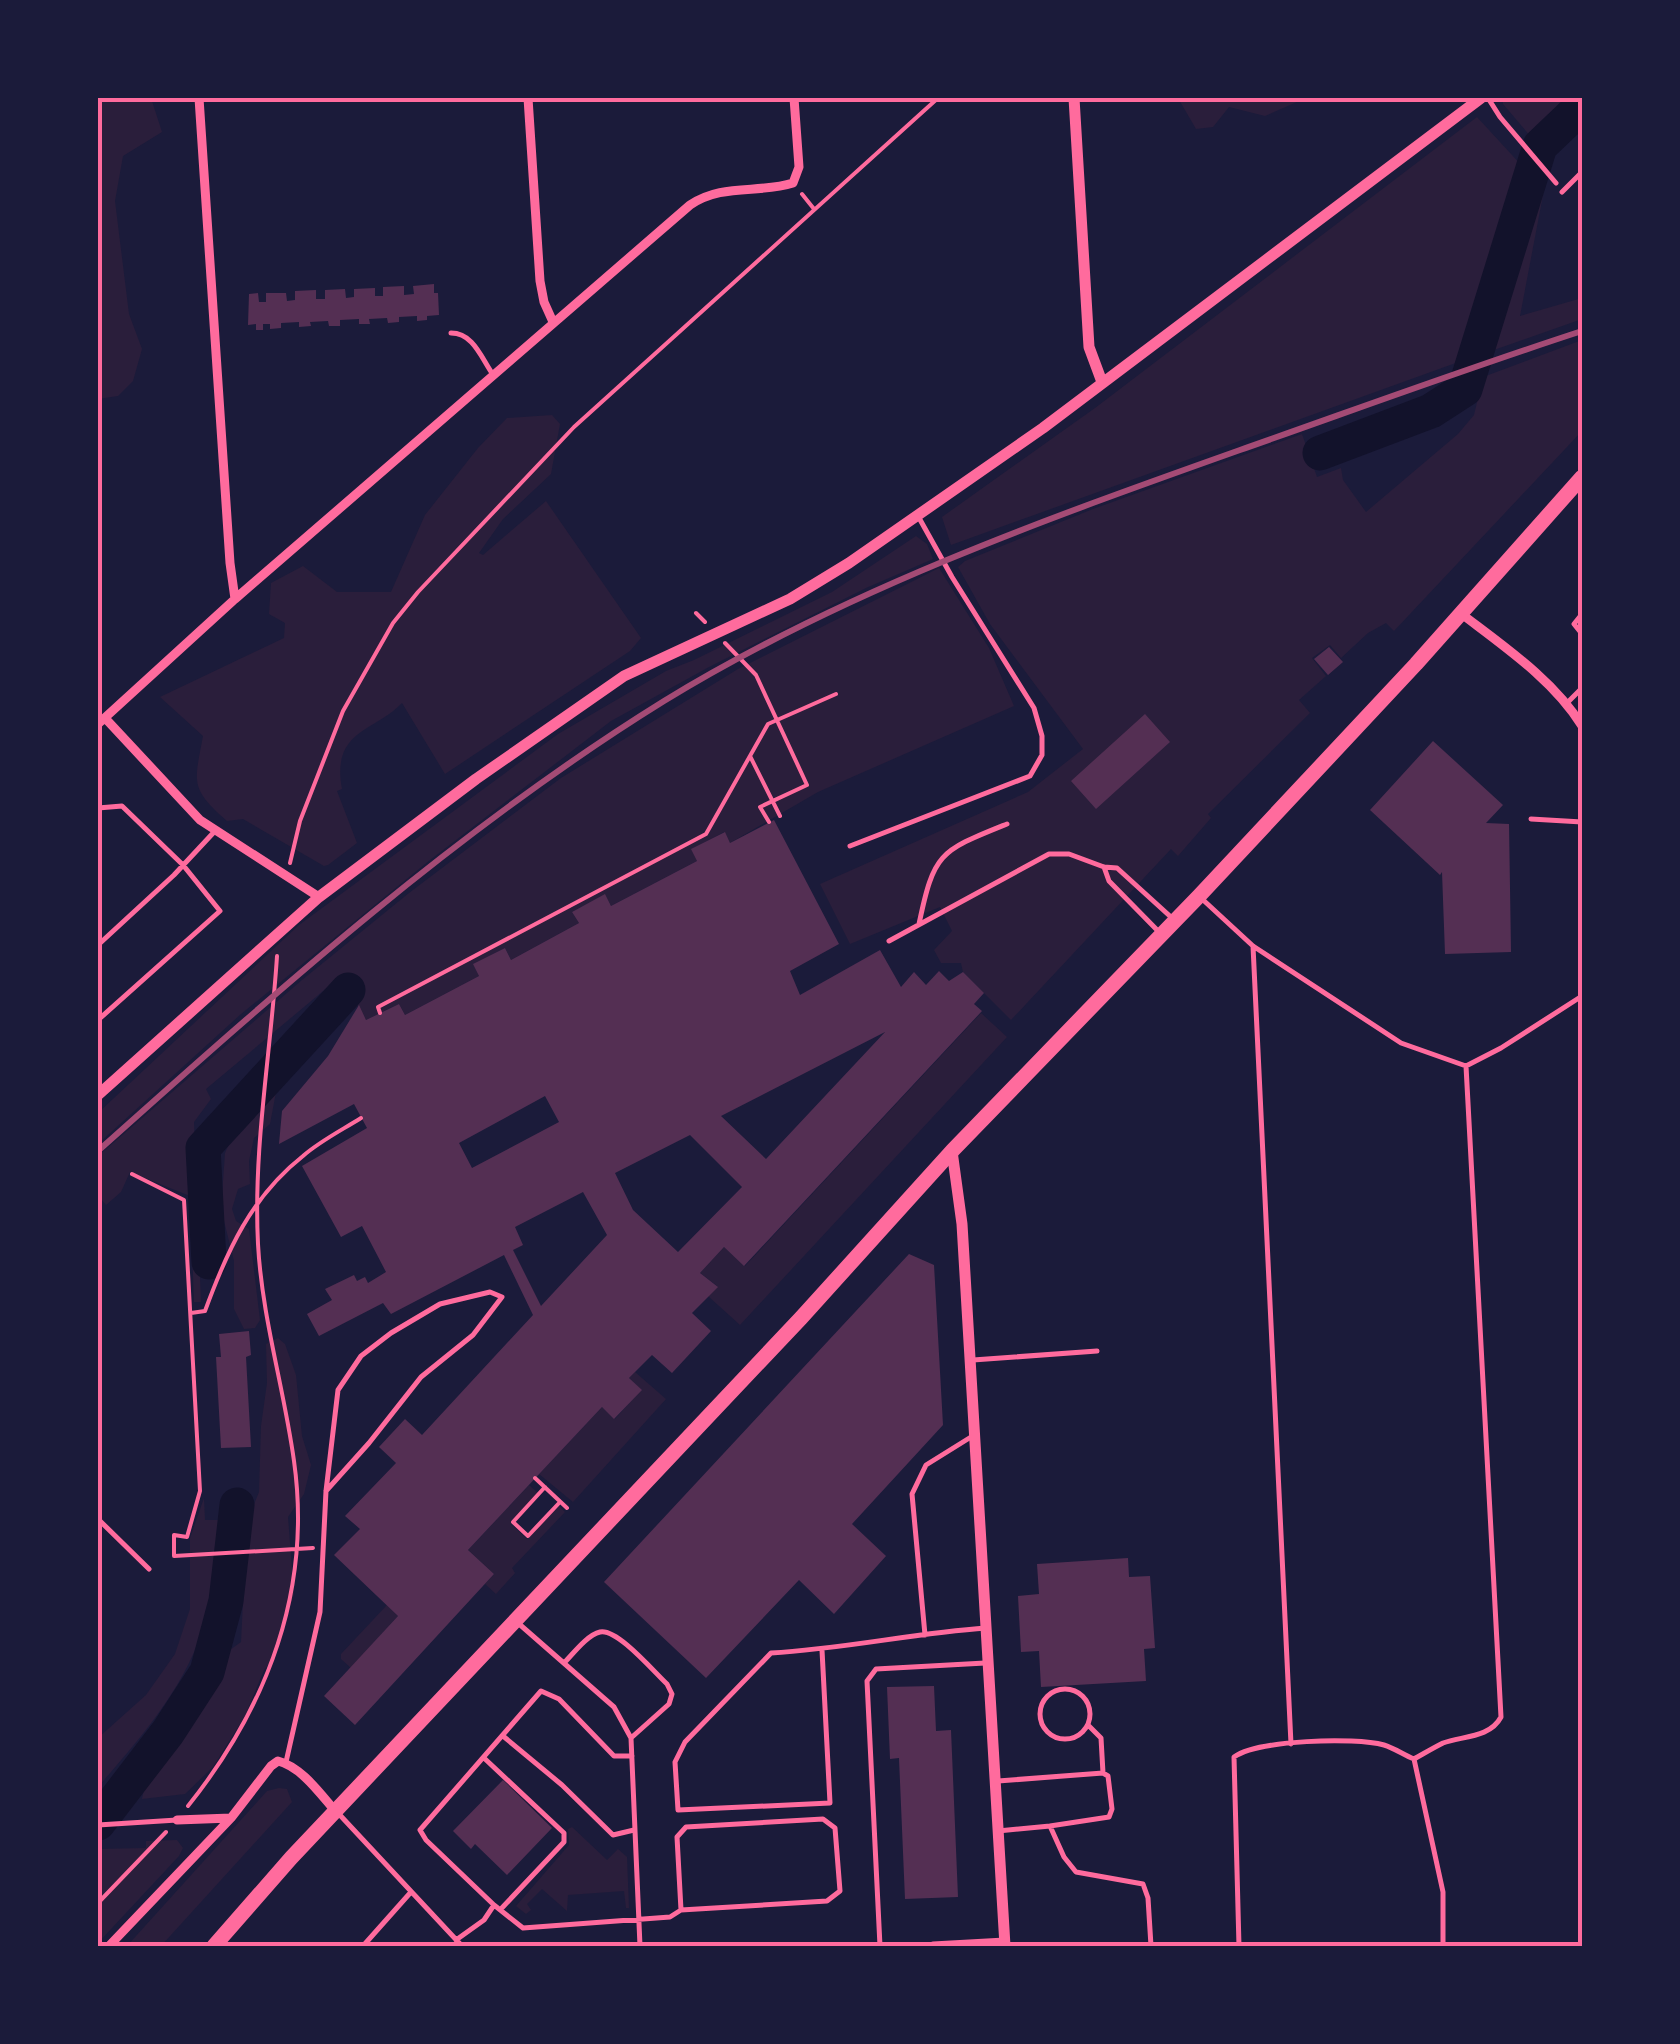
<svg xmlns="http://www.w3.org/2000/svg" width="1680" height="2044" viewBox="0 0 1680 2044" font-family="Inter,sans-serif">
	<rect width="100%" height="100%" fill="#1b1b3a"/>
	<path fill="#2a1e3b" d="M98,98h53l11,34 -39,24 -8,45 14,113 13,35 -9,32 -15,15 -20,3z
		M1178,98h128l-41,18 -36,-9 -16,20 -17,2z
		M1503,98h68l-40,39 -28,-33z
		M1477,117l46,50 -59,193 -513,185 -9,-28 153,-109z
		M1535,181l8,14 -23,121 62,-18v21l-91,32 23,-105 19,-49z
		M1582,340v91l-188,200 -8,-8 -18,10 -27,25 -11,-13 -18,13 14,18 -27,24 11,13 -102,101 3,4 -33,38 -7,-7 -160,171 -48,-48 -2,-9h-20l-7,-13 18,-19 -12,-24 -90,37 -30,-60 208,-92 55,-43 -93,-125 -32,-57 7,-6 128,-52 209,-75 15,43 24,-9 2,12 23,32 92,-78 16,-19 9,-38z
		M552,415l8,9 -9,50 -48,45 -24,34 4,2 63,-54 95,137 -11,13 -185,123 -43,-71c-28,29 -71,27 -60,86l-5,2 20,52 -29,22 -4,1 -81,-47 -16,2c-37,-33 -33,-37 -24,-85l-43,-39 124,-59 1,-15 -16,-9 2,-31 32,-17 34,26h54l34,-77 53,-67 29,-30z
		M916,536l11,8 6,15 -67,29 -157,79 -98,54 -181,139 -189,154 -143,130v-31l201,-188 259,-191 108,-63 28,-11 138,-68z
		M939,568l50,80 25,58 -196,86 -88,51 -6,-11 -32,17 5,12 -86,45 -6,-11 -33,17 7,11 -68,37 -6,-12 -31,16 5,12 -74,39 -6,-11 -33,16 -25,-44 -135,113 5,10 -17,23 7,180h-7l-4,-106 -60,-24 -9,20 -15,13 -8,-9v-40l204,-176 107,-87 152,-115 177,-109z
		M981,1013l26,24 -267,288 -32,-29 9,-10 -17,-13 24,-26 21,19z
		M277,1087l-7,37 -16,14 -5,23 1,23 -12,5 -6,20 4,12 13,8 11,91 -5,8 -11,1 -10,-20v-48l-13,-52 4,-56 16,-37 13,-19z
		M278,1338l7,6 11,31 6,61 9,29 -7,29 -16,23 6,77 -22,67 -8,9 -19,46 -32,51 -28,27 -43,5 5,-25 40,-48 22,-32 14,-39 18,-13 6,-120 12,-30 2,-66 6,-43 -1,-39z
		M635,1372l31,27 -93,103 -34,-28 63,-67 13,12 26,-29 -12,-12z
		M529,1485l9,8 -27,31 16,15 32,-33 6,6 -53,56 3,5 -19,21 -11,-10 9,-10 -26,-24z
		M204,1498l1,22h14c-4,32 -4,69 -13,100 -20,67 -64,116 -108,167v-49l48,-43 29,-41 15,-45v-71z
		M387,1605l11,11 -47,52 -10,-9v-5z
		M279,1788l8,1 5,13 -131,144h-34l140,-155z
		M572,1827l35,33 11,-11 9,8 2,51h-3l-2,-17 -56,4 -1,16 -25,-22 -15,15 4,6 -5,4 -10,-8 53,-61 -1,-16z
		M177,1840l6,8 -4,8 -81,87v-94l48,-1v-7z"/>
	<g fill="none" stroke-linecap="round" stroke-linejoin="round">
		<path stroke="#12122b" stroke-width="35" d="M1320,453l111,-42 34,-22 75,-243 42,-40
			M209,1262l-6,-114 145,-158
			M98,1823l70,-91 39,-60 19,-71 11,-96"/>
	</g>
	<path fill="#542f53" fill-rule="evenodd" d="M434,284v9h4l1,22 -12,1v4l-10,1v-5l-18,1v5l-11,1 -1,-5 -18,1 1,5h-11v-5l-19,1v6h-11l-1,-5 -18,1 1,4 -12,1v-5l-18,1v5l-11,1v-5h-7v6h-7v-6l-8,1 1,-31 9,-1 1,9h7v-9h20l1,8 8,-1v-9l21,-1v9h9v-9l20,-1 1,9 8,-1v-8l21,-1v8h8v-9l21,-1v9l10,-1 -1,-8z
		M1329,647l14,15 -15,13 -14,-16z
		M1145,714l25,28 -74,67 -25,-28z
		M1433,741l70,64 -17,18 23,1 2,128 -66,2 -3,-82 -2,3 -70,-65z
		M774,820l65,124 -49,27 10,24 80,-45 21,37 13,-15 12,13 13,-14 10,10 14,-9 21,21 -10,11 8,7 -238,255 -20,-19 -24,26 18,14 -26,26 19,18 -39,42 -20,-18 -23,23 13,12 -28,29 -12,-12 -134,143 26,24 -139,151 -31,-29 74,-80 -64,-61 26,-26 -15,-13 51,-53 -17,-16 26,-28 17,16 111,-120 -29,-60 -113,59 -8,-11 -64,33 -12,-22 25,-14 -7,-11 29,-14 3,6 8,-4 3,6 18,-11 -24,-46 -21,11 -39,-71 65,-38 -13,-24 -75,40 3,-33 46,-55 31,-51 7,15 33,-16 6,11 74,-39 -6,-12 32,-16 6,12 68,-37 -7,-11 33,-18 6,12 86,-45 -6,-12 34,-17 5,11zM885,1032l-119,127 -45,-43zM545,1096l14,26 -87,46 -13,-25zM690,1135l52,52 -64,65 -45,-42 -18,-37zM583,1192l24,43 -66,71 -28,-56 10,-5 -8,-18z
		M909,1254l25,11 9,160 -91,99 34,32 -52,58 -35,-34 -93,98 -102,-96z
		M249,1331l2,24 -5,2 5,90 -30,1 -5,-91h5l-2,-23z
		M1128,1558l1,19 21,-1 5,72 -11,1 2,32 -105,6 -2,-36 -18,1 -3,-56 21,-2 -2,-30z
		M934,1686l2,45 15,-1 7,167 -53,2 -6,-141 -9,1 -3,-72z
		M503,1780l49,48 -45,47 -32,-31 -4,5 -18,-18z"/>
	<g fill="none" stroke-linecap="round" stroke-linejoin="round">
		<path stroke="#ff6b9d" stroke-width="4" d="M802,194l12,15
			M696,613l9,9
			M725,643l31,32 51,110 -47,22 9,15
			M750,756l30,60
			M290,863l10,-42 43,-110 50,-88 25,-31 156,-165 364,-329
			M380,1013l-2,-6 328,-173 62,-110 68,-30
			M132,1174l52,26 16,291 -13,46 -13,-2v21l139,-8
			M191,1313l14,-2c22,-60 46,-114 98,-155 17,-15 39,-26 58,-38
			M535,1478l32,30
			M545,1487l-32,35 15,14 32,-34
			M188,1806c80,-100 124,-217 106,-345 -10,-73 -32,-143 -36,-217 -5,-96 13,-192 19,-288
			M98,1903l68,-71"/>
		<path stroke="#ff6b9d" stroke-width="5" d="M1488,98l12,19 56,66
			M1562,192l20,-20
			M451,333c22,0 30,24 41,40
			M1582,614l-8,10 8,10
			M1566,704l16,-16
			M98,808l24,-2 61,59 37,46 -122,109
			M1531,819l51,3
			M850,846l180,-70 12,-21v-19l-8,-28 -82,-131 -34,-61
			M1104,867l5,14 51,52
			M1201,898l52,48 148,97 65,23 35,651c-11,21 -39,19 -58,26 -10,5 -20,11 -29,16
			M919,924c15,-72 21,-73 88,-100
			M889,941l160,-87h20l35,13 13,1 55,50
			M98,945l76,-70 41,-44
			M1253,946l38,798
			M1466,1066l35,-18 81,-52
			M973,1360l124,-9
			M98,1519l51,50
			M518,1623l96,84 17,31 9,208
			M925,1635l-13,-141 14,-29 45,-28
			M822,1650l8,153 -152,7 -3,-48 10,-20 86,-89c73,-4 143,-20 215,-25
			M564,1663c9,-9 23,-28 36,-31 17,-4 54,40 67,52l5,10 -3,10 -38,34
			M1040 1714a25 25 0 1 1 50 0a25 25 0 1 1-50 0Z
			M1088,1725l13,13 2,35
			M503,1736l59,49 51,50 21,-5
			M484,1758l80,75v9l-64,68
			M286,1762l34,-150 6,-121 12,-101 23,-34 30,-23 49,-29 50,-12 12,5 -29,38 -52,42 -52,66 -43,48
			M998,1781l105,-8 5,3 4,33 -3,8 -59,9
			M338,1813l124,133
			M98,1825l79,-5
			M998,1831l52,-5 14,31 12,15 67,12 5,14 3,48
			M494,1905l29,23 147,-11 11,-7 -4,-73 9,-10 137,-8 12,9 5,63 -13,10 -146,9
			M456,1940l28,-20 10,-15 -68,-65 -6,-10 121,-139 18,8 55,57h18
			M363,1946l48,-54
			M880,1946l-13,-265 9,-12 109,-6
			M1239,1946l-5,-189c24,-17 120,-20 150,-12 10,3 20,10 30,14l29,133v54"/>
		<path stroke="#ff6b9d" stroke-width="9" d="M199,98l31,465 5,36
			M528,98l12,183 4,21 9,20
			M1459,612c43,33 95,68 123,114
			M105,718l95,102 119,77
			M98,724l137,-125 455,-394c32,-22 68,-11 103,-22l6,-16 -5,-69
			M177,1820l54,-2 40,-52 7,-5c24,6 43,34 59,52
			M109,1946l122,-128
			M933,1946l72,-4"/>
		<path stroke="#ff6b9d" stroke-width="11" d="M1074,98l15,249 13,35
			M98,1095l221,-198 157,-118 148,-103 166,-77 59,-36 194,-135 438,-330
			M952,1151l10,73 43,722"/>
		<path stroke="#ff6b9d" stroke-width="15" d="M214,1946l77,-88 510,-540 151,-167 247,-255 217,-232 166,-187"/>
		<path stroke="#a44b75" stroke-width="6" d="M98,1151c179,-160 361,-323 566,-450 180,-110 379,-181 576,-251 114,-40 228,-82 342,-119"/>
	</g>
	<rect width="1680" height="2044" fill="none" stroke="#1b1b3a" stroke-width="200"/>
	<rect x="100" y="100" width="1480" height="1844" fill="none" stroke="#ff6b9d" stroke-width="4"/>
</svg>
